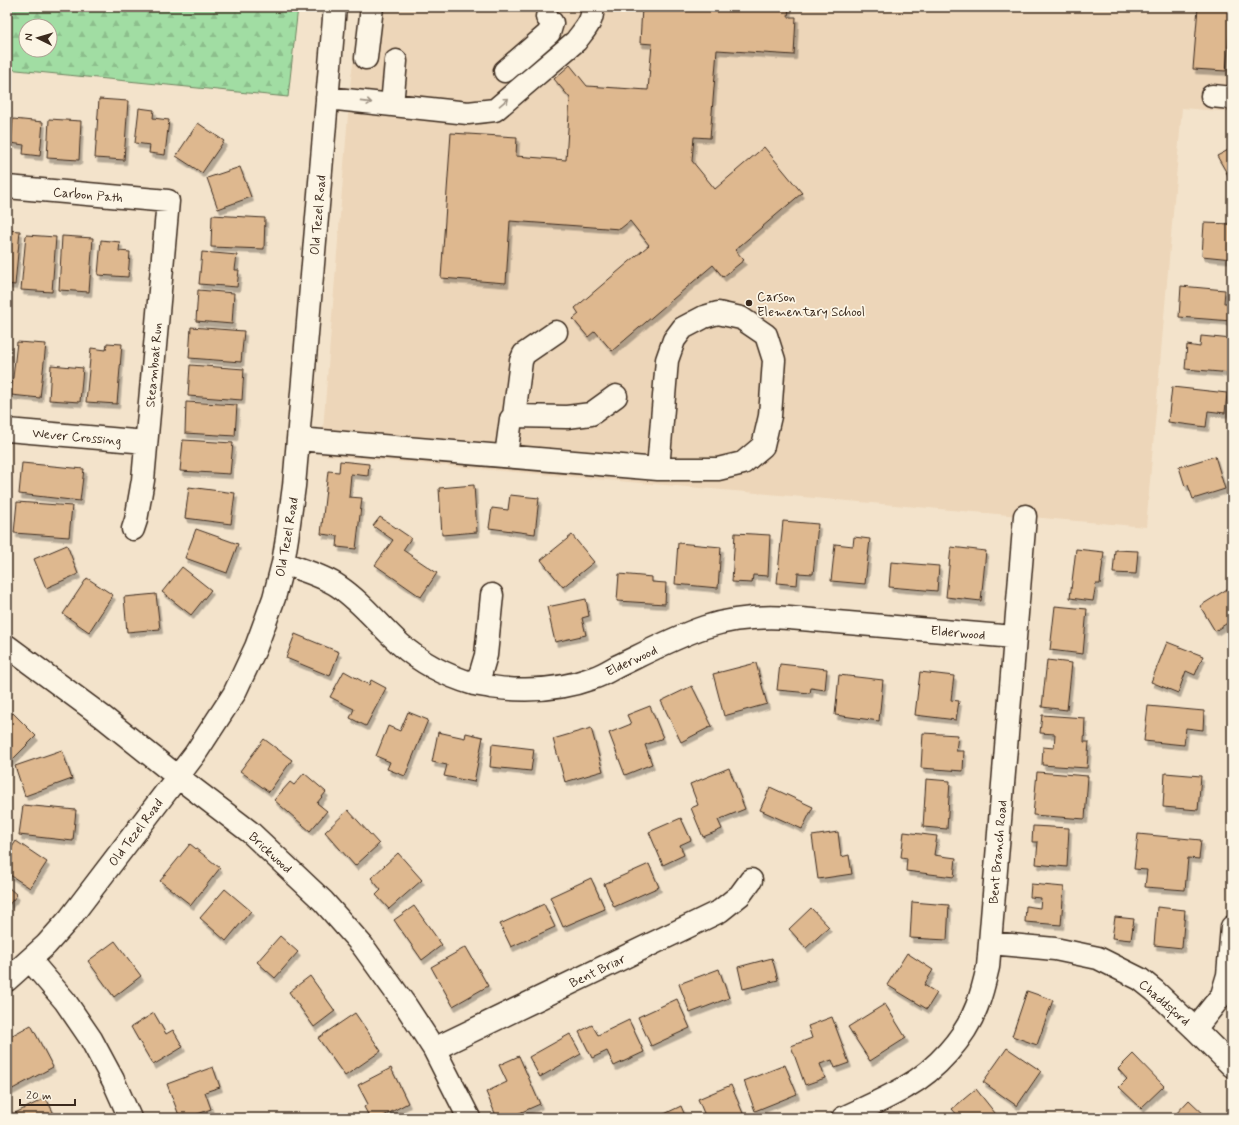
<svg xmlns="http://www.w3.org/2000/svg" width="1239" height="1125" viewBox="0 0 1239 1125" font-family="Mynerve,sans-serif">
	<defs>
		<pattern id="forest-firs" width="22" height="20" patternUnits="userSpaceOnUse"><rect width="22" height="20" fill="#a1dda3"/><path d="M5 1l3.5 6h-7zM16 11l3.5 6h-7z" fill="#8cbe8c"/></pattern>
		<filter id="shadow"><feDropShadow dx="2.5" dy="4.5" stdDeviation="0" flood-color="#0004"/></filter>
	</defs>
	<rect width="100%" height="100%" fill="#f3e3cb"/>
	<filter id="ink" filterUnits="userSpaceOnUse"><feTurbulence type="fractalNoise" baseFrequency=".025" numOctaves="2"/><feDisplacementMap in="SourceGraphic" scale="8" xChannelSelector="R" yChannelSelector="G"/><feConvolveMatrix kernelMatrix="1 2 1 2 8 2 1 2 1" color-interpolation-filters="sRGB"/></filter>
	<g filter="url(#ink)">
		<path fill="#edd6b9" d="M362,7h870v105l-50,-4 -36,419 -825,-72 30,-378z"/>
		<path fill="url(#forest-firs)" stroke="#6e8460" fill-rule="evenodd" d="M7,7h291l-10,90 -281,-28zM26,26h24v24h-24z"/>
		<path fill="#deb88f" stroke="#3b2a1e" filter="url(#shadow)" d="M642,7h147l-1,10h8l-2,38 -77,-5 -7,88 -16,-1 -2,24 23,28 49,-42 38,46 -67,57 9,10 -21,17 -10,-12 -101,86 -17,-20 -7,6 -15,-18 6,-5 -4,-6 74,-63 -19,-24 -10,8 -110,-8 -4,62 -65,-5 10,-145 66,4 -1,19 50,4 4,-62 -16,-19 16,-14 17,21 61,4 4,-46 -12,-1z
			M1198,7h34l-6,64 -33,-2z
			M99,99l29,2 -4,59 -29,-2z
			M139,108l15,2 -1,8 16,2 -4,35 -16,-2 1,-8 -15,-2z
			M13,119l30,3 -3,34 -17,-2 1,-9 -13,-2z
			M49,119l32,2 -2,39 -32,-2z
			M198,123l26,18 -22,32 -26,-17z
			M1232,148v34l-15,-26z
			M240,167l11,30 -33,12 -11,-31z
			M212,215l53,3 -1,31 -53,-2z
			M1204,223l28,1v35l-30,-3z
			M7,230l13,1 -5,54 -8,-1z
			M26,235l30,2 -4,55 -31,-2z
			M62,236l31,2 -4,54 -30,-2z
			M101,240l19,2 -1,9 11,1 -2,25 -30,-2z
			M202,252l35,3 -2,15h4l-2,17 -38,-3z
			M1181,286l44,4 -1,13h8v18l-53,-4z
			M198,290l36,3 -2,31 -36,-3z
			M191,327l53,4 -3,31 -52,-4z
			M1201,336l31,3v34l-47,-4 2,-24 13,2z
			M17,342l29,2 -6,54 -29,-3z
			M7,343h2l-2,24z
			M107,343l15,1 -5,60 -31,-2 5,-54 15,2z
			M51,365l32,3 -3,34 -31,-2z
			M190,365l54,4 -2,31 -54,-4z
			M1172,387l55,6 -2,20 -17,-2 -2,16 -38,-5z
			M186,402l51,3 -2,31 -50,-3z
			M183,440l50,3 -3,31 -50,-3z
			M1215,456l10,33 -32,10 -5,-14 -3,1 -6,-19z
			M340,461l29,3 -1,12 -17,-2 -2,23 13,1 -6,51 -19,-2 1,-11 -17,-2 7,-63 11,1z
			M22,463l62,6 -4,32 -61,-7z
			M474,485l3,47 -35,3 -3,-47z
			M189,487l46,6 -4,31 -46,-6z
			M510,495l29,3 -4,36 -46,-6 3,-20 16,2z
			M17,502l55,4 -3,31 -55,-4z
			M380,517l31,21 -8,12 34,23 -16,24 -46,-32 18,-25 -20,-14z
			M783,521l35,3 -5,50 -15,-1 -1,12 -20,-2z
			M196,529l42,15 -11,29 -42,-15z
			M735,533l35,2 -2,41 -15,-1 -1,8 -20,-1z
			M572,535l22,27 -31,25 -22,-27z
			M854,537l16,2 -5,45 -34,-3 4,-37 18,2z
			M678,543l43,4 -3,41 -43,-4z
			M67,545l11,29 -32,14 -12,-29z
			M951,547l35,4 -5,50 -35,-4z
			M1076,549l28,3 -4,32h-4l-3,17 -23,-3z
			M1115,550l23,1 -2,23 -23,-1z
			M891,562l48,4 -2,25 -48,-4z
			M182,567l29,23 -20,25 -29,-23z
			M619,574l33,3v5l14,1 -1,21 -48,-3z
			M87,578l26,17 -24,37 -26,-18z
			M1232,586v34l-17,11 -15,-25z
			M156,594l4,35 -33,3 -3,-35z
			M586,599l3,17 -7,2 4,17 -31,7 -8,-35z
			M1055,606l32,3 -4,45 -33,-4z
			M295,634l44,18 -9,24 -44,-18z
			M1167,642l36,14 -8,19 -9,-4 -8,22 -27,-11z
			M1047,660l25,3 -5,47 -25,-3z
			M756,663l11,41 -43,12 -11,-42z
			M780,664l47,5 -2,21 -14,-2 -1,5 -33,-3z
			M344,671l25,14 2,-5 15,8 -20,38 -16,-8 4,-9 -24,-12z
			M920,672l34,4 -3,24 8,1 -3,19 -41,-5z
			M839,675l44,5 -4,41 -44,-6z
			M692,686l20,40 -31,16 -20,-41z
			M650,706l13,32 -18,7 7,19 -27,11 -16,-42 22,-9 -4,-9z
			M1148,706l56,5 -1,19 -17,-2 -2,17 -40,-4z
			M408,712l20,8 -23,56 -18,-7 3,-7 -14,-6 12,-30 12,5z
			M13,713l23,23 -29,29v-46z
			M1042,715l43,3 -1,24h5l-2,26 -45,-3 1,-18 11,1 1,-14 -15,-1z
			M591,728l12,43 -38,11 -12,-43z
			M438,732l27,6 1,-5 17,4 -9,45 -30,-6 3,-11 -15,-3z
			M923,733l35,2 -2,16h8l-1,20 -42,-3z
			M264,739l28,21 -23,32 -29,-21z
			M492,744l42,5 -3,22 -41,-4z
			M62,750l10,29 -47,17 -10,-30z
			M729,768l16,41 -27,11 4,9 -19,8 -12,-29 7,-3 -8,-21z
			M1037,772l51,4 -3,43 -52,-4z
			M304,773l22,19 -9,11 10,8 -17,20 -36,-31 16,-18 4,3z
			M1165,773l36,3 -3,34 -35,-3z
			M926,779l24,2 -3,48 -24,-2z
			M770,787l43,20 -11,22 -42,-19z
			M23,805l53,5 -3,31 -54,-6z
			M348,810l31,34 -24,22 -30,-34z
			M681,818l10,22 -11,5 4,10 -21,10 -14,-33z
			M1033,826l36,2 -2,39 -31,-3 2,-22h-6z
			M838,832l3,25 8,-2 3,19 -34,5 -6,-43z
			M904,832l33,4 -3,19 22,3 -2,19 -48,-6 1,-13 -6,-1z
			M1138,834l63,6 -2,19 -11,-1 -3,32 -40,-3 2,-17 -13,-1z
			M16,841l31,21 -17,26 -23,-15v-18z
			M190,844l30,24 -29,37 -31,-24z
			M398,853l24,27 -33,29 -13,-14 5,-5 -10,-12z
			M649,864l10,23 -45,20 -10,-23z
			M591,878l14,31 -42,18 -13,-30z
			M1031,884l33,3 -3,38 -36,-3 1,-16 14,2 1,-10 -11,-1z
			M7,886l10,9 -10,12z
			M225,889l26,22 -25,30 -26,-23z
			M912,902l37,3 -2,35 -37,-2z
			M544,904l11,23 -44,20 -11,-23z
			M414,906l28,39 -20,15 -28,-40z
			M1157,907l28,3 -3,38 -28,-3z
			M811,908l18,19 -23,21 -17,-19z
			M1115,917l19,2 -3,21 -19,-2z
			M280,936l18,16 -23,26 -18,-16z
			M115,941l26,35 -27,21 -26,-36z
			M466,947l22,39 -35,20 -22,-39z
			M907,953l26,17 -9,15 13,8 -10,16 -40,-24z
			M772,958l6,22 -35,9 -5,-22z
			M719,969l10,29 -39,15 -11,-29z
			M310,976l25,35 -21,16 -25,-35z
			M1027,991l26,9 -16,45 -25,-9z
			M677,999l13,29 -39,18 -13,-29z
			M885,1004l21,34 -36,23 -22,-34z
			M154,1013l12,21 7,-4 10,17 -30,18 -22,-38z
			M355,1013l26,38 -36,25 -27,-38z
			M832,1017l17,46 -14,5 -3,-8 -12,4 5,14 -20,7 -14,-39 21,-8 -4,-12z
			M629,1020l15,32 -30,14 -7,-15 -15,7 -13,-26 13,-7 6,10z
			M31,1025l22,42 -46,25v-54z
			M570,1034l11,20 -41,23 -11,-20z
			M1007,1048l34,23 -24,35 -34,-24z
			M1133,1054l31,32 -23,22 -22,-21 8,-8 -9,-10z
			M519,1056l21,48 -32,14h-11l-11,-26 21,-10 -8,-17z
			M785,1065l12,29 -42,17 -11,-30z
			M213,1067l7,20 -15,5 6,17 -24,9h-7l-13,-34z
			M391,1068l17,35 -28,15h-10l-6,-11 4,-3 -10,-19z
			M731,1085l14,33h-39l-8,-19z
			M976,1089l23,29h-39l-8,-9z
			M46,1098l10,20h-39l-2,-5z
			M1189,1100l19,18h-36z
			M681,1106l5,12h-30z"/>
		<g fill="none" stroke-linecap="round" stroke-linejoin="round">
			<defs>
				<path id="minor" d="M366,58l6,-51
					M505,71l44,-38 3,-10 -5,-6
					M1212,96l20,2
					M327,98l141,15 27,-3 81,-69c8,-11 18,-20 16,-34
					M392,105l4,-44
					M7,187l161,14 -25,279 -7,40 -3,9
					M514,416l7,-55 3,-7 32,-22
					M7,430l139,12
					M298,439l360,30h60l25,-6 20,-17 7,-30 4,-56 -8,-25 -25,-17 -23,-5 -14,4 -21,11 -9,12 -7,20 -9,109
					M506,456l5,-37 3,-3 53,1 24,-3 25,-18
					M283,563c18,7 39,12 55,23 24,16 41,39 62,58 20,18 47,32 74,40 5,1 12,2 17,3 34,5 69,3 102,-9 7,-2 14,-6 21,-10 29,-14 61,-31 91,-41 28,-9 55,-11 84,-9l225,19
					M7,646l96,71 75,60 72,55 73,69 39,44 44,61 28,43 35,69
					M475,684l6,-12 5,-17 6,-60
					M990,943l65,6 43,9 42,21 15,12 40,38 37,37
					M30,960l35,41 26,38 22,41 17,38
					M7,980l39,-35 24,-27 125,-164 39,-60 22,-47 18,-49 9,-35 4,-25 7,-52 41,-479
					M1195,1029l27,-34 6,-20 4,-48
					M434,1049l286,-138 20,-16 11,-15
					M843,1118c21,-10 43,-19 63,-31 30,-17 59,-49 71,-81 5,-13 8,-26 11,-39l37,-451"/>
			</defs>
			<use href="#minor" stroke="#3b2a1e" stroke-width="25"/>
			<use href="#minor" stroke="#fcf5e5" stroke-width="22"/>
		</g>
		<defs><path id="oneway-shaft" d="M-6 0H5M1.5-3L5.5 0L1.5 3" fill="none" stroke-width="1.6" stroke-linecap="round" stroke-linejoin="round"/></defs>
		<g stroke="#9c9082">
			<use href="#oneway-shaft" transform="translate(366 102) rotate(6)"/>
			<use href="#oneway-shaft" transform="translate(504 102) rotate(-40)"/>
		</g>
	</g>
	<circle fill="#3b2a1e" stroke="#fcf5e5" stroke-width="1.5" cx="749" cy="303" r="4"/>
	<g text-anchor="middle" stroke-width="3.5" stroke-linejoin="round" paint-order="stroke">
		<g font-size="13" fill="#3b2a1e" stroke="#fcf5e5">
			<text transform="translate(88 194) rotate(5)" y="5">Carbon Path</text>
			<text transform="translate(317 215) rotate(-85)" y="5">Old Tezel Road</text>
			<text transform="translate(153 365) rotate(-85)" y="5">Steamboat Run</text>
			<text transform="translate(77 436) rotate(5)" y="5">Wever Crossing</text>
			<text transform="translate(286 537) rotate(-80)" y="5">Old Tezel Road</text>
			<text transform="translate(958 632) rotate(5)" y="5">Elderwood</text>
			<text transform="translate(631 660) rotate(-25)" y="5">Elderwood</text>
			<text transform="translate(135 832) rotate(-53)" y="5">Old Tezel Road</text>
			<text transform="translate(271 852) rotate(43)" y="5">Brickwood</text>
			<text transform="translate(997 852) rotate(-85)" y="5">Bent Branch Road</text>
			<text transform="translate(597 970) rotate(-26)" y="5">Bent Briar</text>
			<text transform="translate(1165 1002) rotate(41)" y="5">Chaddsford</text>
		</g>
		<g font-size="13" fill="#3b2a1e" stroke="#fcf5e5" text-anchor="start">
			<text x="757" y="301">Carson<tspan x="757" dy="15">Elementary School</tspan></text>
		</g>
	</g>
	<rect width="1239" height="1125" fill="none" stroke="#fcf5e5" stroke-width="24"/>
	<rect x="12" y="12" width="1215" height="1101" fill="none" stroke="#3b2a1e" stroke-width="1.5" filter="url(#ink)"/>
	<g transform="translate(38 38) rotate(275)"><circle r="19" fill="#fcf5e5" stroke="#afa495"/>
	<path d="M0-3L7 15L0 10L-7 15Z" fill="#3b2a1e"/>
	<text y="-6" font-size="11" font-weight="bold" text-anchor="middle" fill="#3b2a1e">N</text>
	</g>
	<path d="M20 1099v6h55v-6" fill="none" stroke="#3b2a1e" stroke-width="2"/>
	<text x="26" y="1099" font-size="12" fill="#3b2a1e" stroke="#fcf5e5" stroke-width="3" paint-order="stroke">20 m</text>
</svg>
